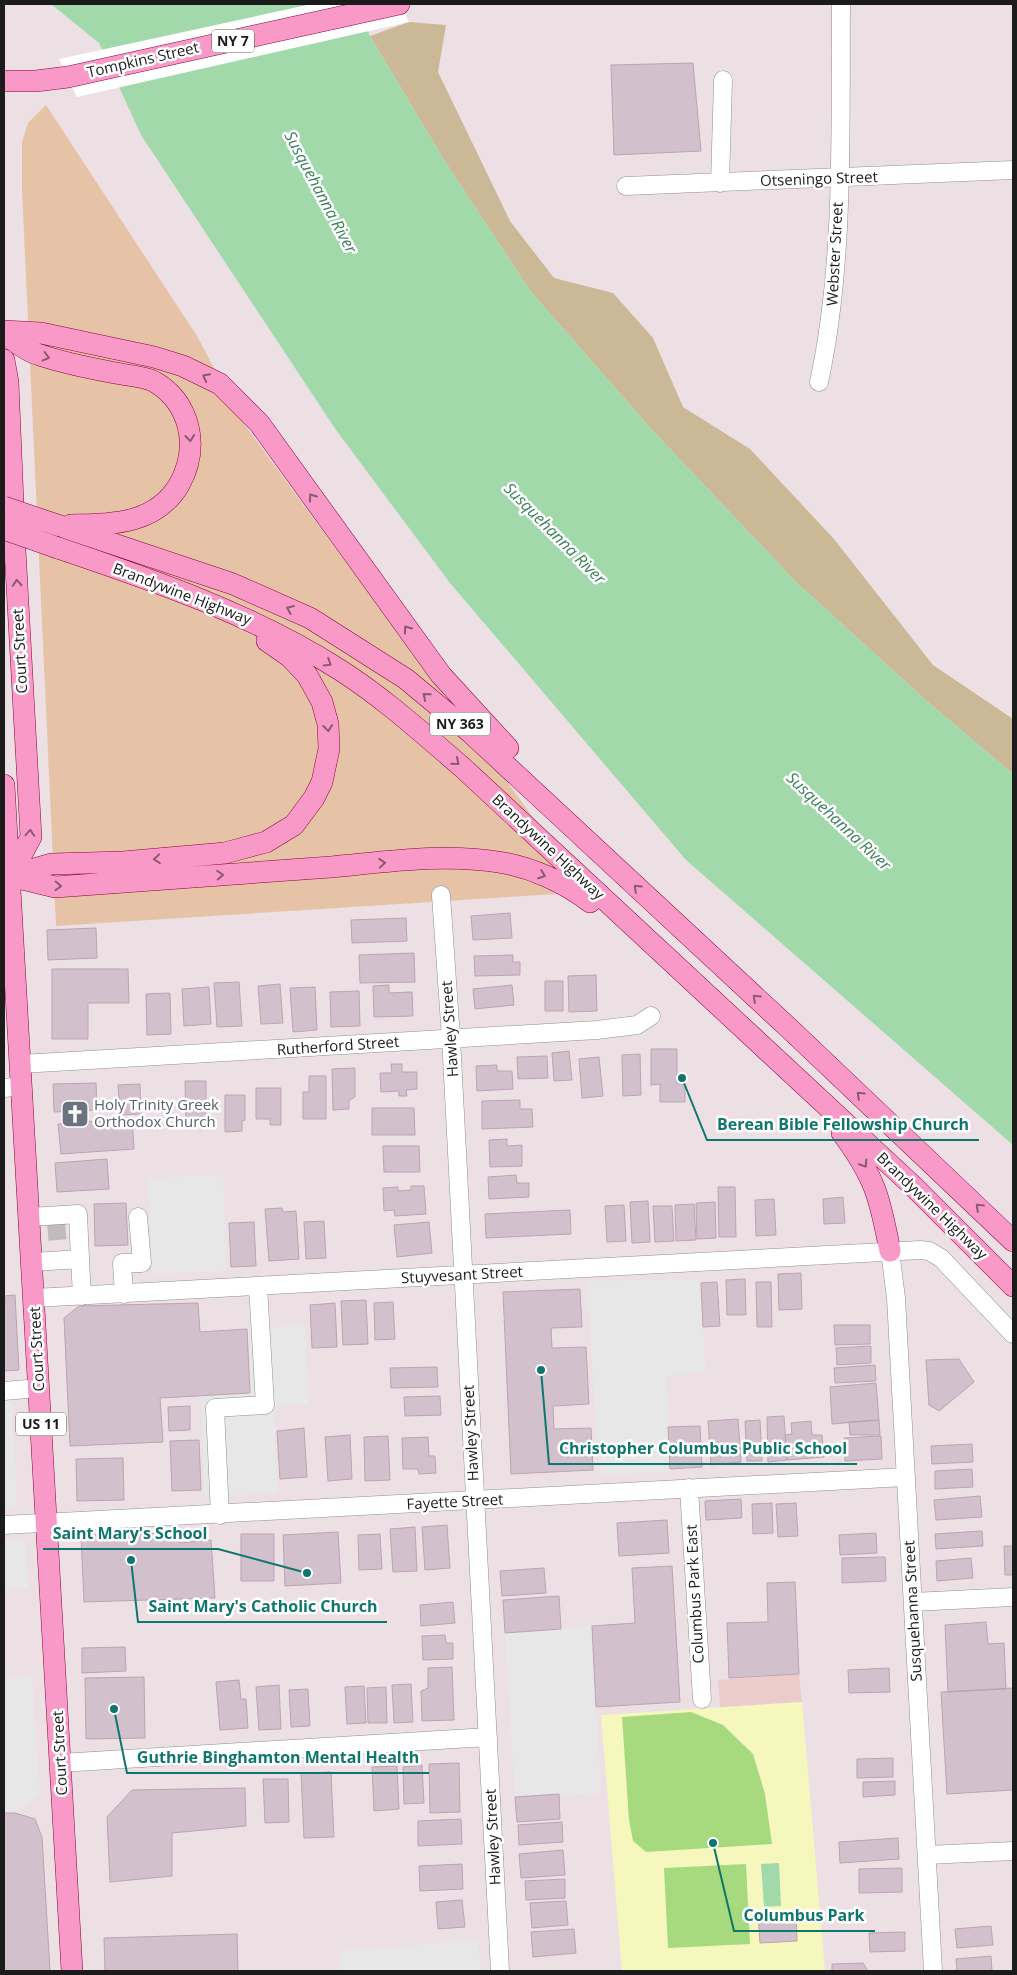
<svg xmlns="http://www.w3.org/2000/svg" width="1017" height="1975" viewBox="0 0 1017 1975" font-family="'Open Sans',sans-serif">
	<rect width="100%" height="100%" fill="#ece0e5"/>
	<path fill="#ebcccb" d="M799,1674l3,28 -82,5 -2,-27z"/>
	<path fill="#e6c3a6" d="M46,105l151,231 47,88 344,468 -532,34 -34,-736v-48l6,-19z"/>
	<path fill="#cbb896" d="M409,22l37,3 -8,47 72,149 44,57 59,15 40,45 30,69 67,42 84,90 99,126 80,54v55l-85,-72 -131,-119 -144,-152 -122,-139 -87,-132 -74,-124z"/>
	<path fill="#f5f7bd" d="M802,1702l23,269h-203l-21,-256z"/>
	<path fill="#a7da7f" d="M691,1712l32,13 30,29 12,40 7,50 -126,8 -13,-11 -4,-21 -7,-103z
		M746,1864l4,80 -82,4 -4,-80z"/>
	<path fill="#e7e7e7" d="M223,1175l4,96 -75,3 -4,-96z
		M699,1279l7,92 -40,5 5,96 -72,2 -12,-193z
		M305,1325l4,79 -35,2 4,87 -73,4 -5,-102 50,-2 -3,-64z
		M11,1380l6,126 -13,1v-126z
		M25,1539l3,49 -24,1v-49z
		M592,1626l9,167 -86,4 -10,-164z
		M32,1676l8,119 -25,18h-11v-135z
		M478,1940l3,31h-141l-1,-20z"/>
	<path fill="#a1d9ab" d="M51,4h306l13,32 74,124 87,132 122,139 144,152 131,119 85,72v371l-327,-285 -236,-277 -114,-153 -195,-295 -42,-92z
		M779,1863l2,43 -17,1 -3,-43z"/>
	<path fill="#fff" d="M312,4h88l9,18 -332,75 -18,-38z"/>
	<path fill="#d2c1cc" stroke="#bda3b3" d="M693,63l8,88 -87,4 -3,-90z
		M510,913l2,25 -39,2 -2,-24z
		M406,918l1,23 -55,2 -1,-23z
		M96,928l1,30 -49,2 -1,-30z
		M414,953l1,29 -55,1 -1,-28z
		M513,955v7h7v13l-45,1 -1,-20z
		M52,969h76l1,34h-41v36h-36z
		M596,975l1,36 -28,1 -1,-36z
		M545,981h18v30h-18z
		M239,982l3,44 -25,1 -3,-44z
		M280,984l3,39 -22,1 -3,-38z
		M389,985v8l23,-1 1,24 -39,1 -1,-31z
		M512,985l2,20 -39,4 -2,-20z
		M209,987l2,37 -27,2 -2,-37z
		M315,987l2,43 -24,2 -3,-44z
		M359,991l1,35 -29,1 -1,-35z
		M170,993l1,41 -24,1 -1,-41z
		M651,1049h26v35h8v18h-25v-18l-9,1z
		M569,1051l3,29 -18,1 -2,-28z
		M640,1054l1,41 -18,1 -1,-41z
		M547,1056l1,22 -30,1 -1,-22z
		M599,1057l4,39 -21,2 -3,-39z
		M391,1064h11v8h15v17l-11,1 1,6h-8v-5l-18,1 -1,-19h12z
		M497,1065v6h15l1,18 -36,2 -1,-25z
		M355,1068v29l-6,3v9l-16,1 -1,-41z
		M309,1076h17v43h-23v-27h6z
		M185,1081h21v42h-20z
		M96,1083l1,27 -43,2 -1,-28z
		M140,1084l1,30 -21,1 -2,-30z
		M256,1088h25v37h-11v-6h-14z
		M225,1095h20v25l-3,1v10l-17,1z
		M520,1100v9h12l1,18 -51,2v-28z
		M372,1108h42l1,27h-43z
		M132,1118l2,31 -73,5 -3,-30z
		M507,1139v7l15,-1v21l-32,1 -1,-27z
		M383,1146h36l1,26h-36z
		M107,1159l2,30 -52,3 -2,-29z
		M516,1175l1,8h12v14l-40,2 -1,-22z
		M411,1186h13l2,28 -31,2 -1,-6 -10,1 -1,-23 15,-1v4l13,-1z
		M718,1187h17l1,50h-17z
		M843,1197l2,26 -21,1 -1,-25z
		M774,1199l2,36 -20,1 -1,-36z
		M648,1201l2,41 -18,1 -2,-41z
		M715,1202l1,36 -19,1 -1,-36z
		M126,1203l2,42 -33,1 -1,-42z
		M694,1204l2,36 -20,1 -1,-36z
		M624,1205l2,36 -19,1 -2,-36z
		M653,1206h19l2,35 -19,1z
		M282,1208l1,4 13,-1 3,48 -30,2 -4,-52z
		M570,1210l1,24 -85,4 -1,-24z
		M324,1221l2,37 -20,1 -2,-37z
		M254,1222l2,44 -25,1 -2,-44z
		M429,1222l3,31 -35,4 -3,-32z
		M801,1273l1,36 -23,1 -1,-36z
		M745,1279l1,36h-19l-1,-35z
		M717,1282l3,44 -17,1 -2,-44z
		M756,1282h15l1,45h-15z
		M580,1289l2,38 -31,1 1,20 34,-1 3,57 -36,2 1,23 37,-1 2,42 -82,4 -8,-182z
		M15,1295l4,75 -15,1v-75z
		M366,1300l2,44 -25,1 -2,-44z
		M393,1302l2,37 -20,1 -1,-37z
		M198,1303l2,29 47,-3 3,64 -90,5 3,44 -93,4 -6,-128 15,-12z
		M335,1303l2,44 -25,1 -2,-43z
		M834,1325h36v19l-35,1z
		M871,1346v17l-34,2 -1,-17z
		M959,1359l15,23 -35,29 -10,-6 -3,-45z
		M875,1365l1,16 -41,2 -1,-15z
		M437,1367l1,20 -47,1 -1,-20z
		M876,1383l3,37 -47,4 -2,-37z
		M440,1396l1,19 -36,1 -1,-19z
		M190,1406v24l-21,1 -1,-24z
		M784,1416l3,44 -19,2 -1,-45z
		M738,1419l3,43 -30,3 -3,-44z
		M760,1420l2,41h-15l-2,-40z
		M879,1420l1,15h-30l-1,-13z
		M811,1421l1,14h10l2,22 -37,3 -2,-25 7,-1 -1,-11z
		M700,1426l2,41 -32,2 -2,-42z
		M304,1428l3,49 -27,2 -3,-48z
		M350,1435l2,44 -24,2 -3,-44z
		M388,1436l2,44 -25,1 -1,-44z
		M881,1436l1,23 -37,2 -1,-23z
		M428,1437l1,19h6l1,17 -17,1 -1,-5h-15l-1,-31z
		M199,1440l2,50 -29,1 -2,-50z
		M972,1444l1,18 -41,2 -1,-18z
		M123,1458l1,42 -47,1 -1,-42z
		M972,1469l1,18 -38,2v-18z
		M980,1496l2,21 -46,3 -2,-20z
		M741,1499l1,19 -36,2 -1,-19z
		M772,1503l1,30 -20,1 -1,-30z
		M796,1503l2,33 -20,1 -2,-33z
		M667,1520l2,33 -50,3 -2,-33z
		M447,1525l3,43 -25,2 -3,-43z
		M415,1527l2,44 -24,1 -3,-43z
		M982,1531l1,15 -47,3 -1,-15z
		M338,1532l3,51 -56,3 -2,-51z
		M179,1533l1,10 31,-3 4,58 -131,4 -3,-67z
		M876,1533l1,20 -37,2 -1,-20z
		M241,1534h33v47h-33z
		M380,1534l2,35 -23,1 -1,-35z
		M1004,1546h9v29h-8z
		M885,1557l1,24 -44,2v-25z
		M971,1558l2,20 -36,3 -1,-20z
		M672,1566l8,136 -84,5 -4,-81 43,-3 -3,-55z
		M544,1568l2,25 -44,3 -2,-25z
		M795,1582l4,92 -70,4 -2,-55 41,-1 -1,-39z
		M559,1596l2,33 -56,4 -2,-33z
		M453,1602l2,21 -34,3 -1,-21z
		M986,1622l2,22 16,-1 2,46 -58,3 -3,-67z
		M445,1635l1,8h7v16l-30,1 -1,-24z
		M125,1647l1,24 -44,2v-25z
		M452,1667l2,53 -32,1 -1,-30 7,-3v-20z
		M889,1668l1,24 -41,1 -1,-23z
		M144,1677l1,61 -59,1 -1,-61z
		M239,1680l2,19h5l2,29 -28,2 -4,-48z
		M411,1684l2,38 -19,1 -2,-38z
		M279,1685l2,44 -22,1 -3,-43z
		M364,1686l2,37 -19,1 -2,-37z
		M386,1687l1,36h-19l-1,-35z
		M1013,1688v102l-66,4 -6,-102z
		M308,1689l2,37 -19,1 -2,-37z
		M893,1758v19l-36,1v-19z
		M459,1763l1,49 -30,1 -1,-49z
		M422,1765l2,38 -20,1 -1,-37z
		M397,1766l2,43 -25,2 -2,-44z
		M331,1772l3,65 -30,1 -3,-65z
		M263,1779h25l1,43 -24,1z
		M895,1781v14l-32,2v-15z
		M245,1788l1,38 -74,7v43l-62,6 -3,-65 25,-27z
		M559,1794l1,25 -43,3 -2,-25z
		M4,1813h11l20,6 7,18 8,134h-46z
		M461,1819l1,25 -44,2v-25z
		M562,1822l1,20 -44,3 -1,-20z
		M898,1838l1,21 -59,4 -1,-21z
		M563,1850l2,25 -44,3 -2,-24z
		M462,1864l1,25 -43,2 -1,-25z
		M902,1868v24l-43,1v-24z
		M565,1879v19l-39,2 -1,-19z
		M462,1900l3,27 -27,2 -2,-27z
		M566,1901l2,24 -36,3 -2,-25z
		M796,1914l1,27 -37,2 -2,-28z
		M991,1926l2,19 -36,3 -2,-19z
		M574,1929l2,24 -43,4 -2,-25z
		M905,1932v19l-35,1 -1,-19z
		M237,1934l1,37h-133l-1,-33z
		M991,1956l1,15h-35l-1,-12z
		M863,1963l5,8h-36v-7z"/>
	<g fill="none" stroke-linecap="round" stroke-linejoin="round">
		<path stroke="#c2b9bd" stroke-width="18" stroke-dasharray="18 9" stroke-linecap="butt" d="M56,1222l2,24"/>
		<defs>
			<path id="minor" d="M720,183l3,-103
				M626,186l387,-16
				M819,382c26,-119 21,-255 22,-378
				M441,895l10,143 49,933
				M21,1064l576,-34 40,-5 14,-9
				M4,1088l18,-2
				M30,1217l48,-3 2,45
				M890,1251l6,47 37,673
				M33,1262l47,-3 2,37
				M124,1294l-2,-31h20l-4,-46
				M34,1298l886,-48 9,1 12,7 72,76
				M4,1391l35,-3
				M689,1488l13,211
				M220,1515l-5,-107 50,-3 -7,-119
				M4,1525l902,-48
				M913,1602l100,-5
				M60,1763l428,-26
				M927,1855l86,-4"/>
			<path id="major" d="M4,81h32l32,-4 331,-73
				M4,331l37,2 113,24 29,9 37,18 39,39 182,252 67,73
				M4,334c11,7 23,18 36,21 26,9 54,14 81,19 10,2 25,3 34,8 17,10 28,25 33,44 5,20 1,41 -9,59 -24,40 -67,39 -108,40
				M4,360l4,22 7,168 16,287 -21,39
				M57,525l176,59 77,34 96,61 65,54 321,298 221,210
				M58,548c98,33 194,66 282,122 44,28 82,63 122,97l452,420 99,99
				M4,785l68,1186
				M10,876l45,11c92,-7 184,-13 276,-20 54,-5 113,-14 167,-5 33,5 66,20 92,40
				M10,876l41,-12 72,-2 102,-9 41,-11 28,-17 20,-27 8,-16 7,-33 -1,-25 -6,-22 -15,-27 -17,-18 -23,-16
				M842,1133c33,44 38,65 48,118"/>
		</defs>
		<use href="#minor" stroke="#8f8f8f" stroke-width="19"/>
		<use href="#major" stroke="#8d0439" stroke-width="22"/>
		<use href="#minor" stroke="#fff" stroke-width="18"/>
		<use href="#major" stroke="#f999c7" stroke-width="21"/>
		<defs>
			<path id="major-bridge" d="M4,507l53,18
				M4,529l54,19"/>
		</defs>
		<use href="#major-bridge" stroke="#8d0439" stroke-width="22" stroke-linecap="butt"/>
		<use href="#major-bridge" stroke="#f999c7" stroke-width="21"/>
	</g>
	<defs><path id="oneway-chevron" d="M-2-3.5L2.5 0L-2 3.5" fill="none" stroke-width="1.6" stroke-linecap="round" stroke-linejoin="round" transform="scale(1.25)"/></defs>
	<g stroke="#8a5a71">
		<use href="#oneway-chevron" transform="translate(46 357) rotate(14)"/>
		<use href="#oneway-chevron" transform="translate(206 377) rotate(-153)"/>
		<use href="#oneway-chevron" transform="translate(190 438) rotate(84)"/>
		<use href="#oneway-chevron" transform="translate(312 497) rotate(-126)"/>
		<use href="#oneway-chevron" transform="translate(17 583) rotate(-93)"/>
		<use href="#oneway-chevron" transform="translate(290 609) rotate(-156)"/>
		<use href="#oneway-chevron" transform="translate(407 629) rotate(-126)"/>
		<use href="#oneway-chevron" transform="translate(328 663) rotate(32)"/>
		<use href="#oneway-chevron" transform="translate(426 696) rotate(-140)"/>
		<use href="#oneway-chevron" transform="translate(328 728) rotate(83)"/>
		<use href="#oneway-chevron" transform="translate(456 762) rotate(41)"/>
		<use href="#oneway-chevron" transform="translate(30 833) rotate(-86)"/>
		<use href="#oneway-chevron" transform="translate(157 859) rotate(175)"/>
		<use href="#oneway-chevron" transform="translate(382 863) rotate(-4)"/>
		<use href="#oneway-chevron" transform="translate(220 875) rotate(-4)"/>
		<use href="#oneway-chevron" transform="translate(542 875) rotate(21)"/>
		<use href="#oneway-chevron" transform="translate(58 886) rotate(2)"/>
		<use href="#oneway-chevron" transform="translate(637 888) rotate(-137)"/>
		<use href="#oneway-chevron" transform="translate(756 998) rotate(-137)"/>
		<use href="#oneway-chevron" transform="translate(860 1095) rotate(-137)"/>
		<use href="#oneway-chevron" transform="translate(864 1164) rotate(58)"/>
		<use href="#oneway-chevron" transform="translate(979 1207) rotate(-136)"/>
	</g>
	<defs>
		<symbol id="church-square" viewBox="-11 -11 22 22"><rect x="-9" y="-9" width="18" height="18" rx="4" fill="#6b7280" stroke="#fff"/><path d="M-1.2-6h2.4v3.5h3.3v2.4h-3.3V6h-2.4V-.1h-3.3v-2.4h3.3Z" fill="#fff"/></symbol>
	</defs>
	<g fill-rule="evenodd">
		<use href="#church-square" x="59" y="1098" width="32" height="32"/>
	</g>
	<g text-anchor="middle" stroke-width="5" stroke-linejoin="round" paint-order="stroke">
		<g fill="#fff" stroke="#5f5f5f" stroke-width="1">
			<rect x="212" y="29.5" width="42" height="23" rx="4"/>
			<rect x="430" y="712.5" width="60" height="23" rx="4"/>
			<rect x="16" y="1412.5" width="50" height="23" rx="4"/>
		</g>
		<g font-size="14" font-weight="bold" fill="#1b1b1b">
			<text x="233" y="46">NY 7</text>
			<text x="460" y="729">NY 363</text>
			<text x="41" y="1429">US 11</text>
		</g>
		<g font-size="15" fill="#1b1b1b" stroke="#fff">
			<text transform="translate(143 60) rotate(-13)" y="5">Tompkins Street</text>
			<text transform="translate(819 179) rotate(-2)" y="5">Otseningo Street</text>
			<text transform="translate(835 254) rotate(-87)" y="5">Webster Street</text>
			<text transform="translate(182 594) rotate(21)" y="5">Brandywine Highway</text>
			<text transform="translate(20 651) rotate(-93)" y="5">Court Street</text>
			<text transform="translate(548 847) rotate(43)" y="5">Brandywine Highway</text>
			<text transform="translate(450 1029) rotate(-94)" y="5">Hawley Street</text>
			<text transform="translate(338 1046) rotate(-4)" y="5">Rutherford Street</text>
			<text transform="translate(932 1206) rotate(44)" y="5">Brandywine Highway</text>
			<text transform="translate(462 1275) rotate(-3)" y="5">Stuyvesant Street</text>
			<text transform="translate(37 1349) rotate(-93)" y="5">Court Street</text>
			<text transform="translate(471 1433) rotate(-93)" y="5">Hawley Street</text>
			<text transform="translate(455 1502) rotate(-3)" y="5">Fayette Street</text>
			<text transform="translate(695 1594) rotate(-93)" y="5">Columbus Park East</text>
			<text transform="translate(913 1611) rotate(-93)" y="5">Susquehanna Street</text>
			<text transform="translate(60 1753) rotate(-93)" y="5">Court Street</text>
			<text transform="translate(493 1837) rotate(-93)" y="5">Hawley Street</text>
		</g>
		<g font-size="15" fill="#5b616d" stroke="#fff" text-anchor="start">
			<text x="94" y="1110">Holy Trinity Greek<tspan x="94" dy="17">Orthodox Church</tspan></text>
		</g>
		<g font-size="16" font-style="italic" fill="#3c815b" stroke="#fff">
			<text transform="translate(321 192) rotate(62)" y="6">Susquehanna River</text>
			<text transform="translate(555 533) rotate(45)" y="6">Susquehanna River</text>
			<text transform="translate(839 821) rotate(43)" y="6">Susquehanna River</text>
		</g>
	</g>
	<path fill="none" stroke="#0f766e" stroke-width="2" d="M682 1078L707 1140H979M541 1370L549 1464H857M307 1573L218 1549H43M131 1560L138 1622H387M114 1709L127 1773H429M713 1843L734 1931H875"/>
	<g fill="#0f766e" stroke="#fff" stroke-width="2">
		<circle cx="682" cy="1078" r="5"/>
		<circle cx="541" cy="1370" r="5"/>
		<circle cx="307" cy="1573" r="5"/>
		<circle cx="131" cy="1560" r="5"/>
		<circle cx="114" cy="1709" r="5"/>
		<circle cx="713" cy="1843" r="5"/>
	</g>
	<g font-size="16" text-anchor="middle" font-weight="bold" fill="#0f766e" stroke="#fff" stroke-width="5" stroke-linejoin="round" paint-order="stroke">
		<text x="843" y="1130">Berean Bible Fellowship Church</text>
		<text x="703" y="1454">Christopher Columbus Public School</text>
		<text x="130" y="1539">Saint Mary's School</text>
		<text x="263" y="1612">Saint Mary's Catholic Church</text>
		<text x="278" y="1763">Guthrie Binghamton Mental Health</text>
		<text x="804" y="1921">Columbus Park</text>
	</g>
	<rect width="1017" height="1975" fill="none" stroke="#1b1b1b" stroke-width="10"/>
</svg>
